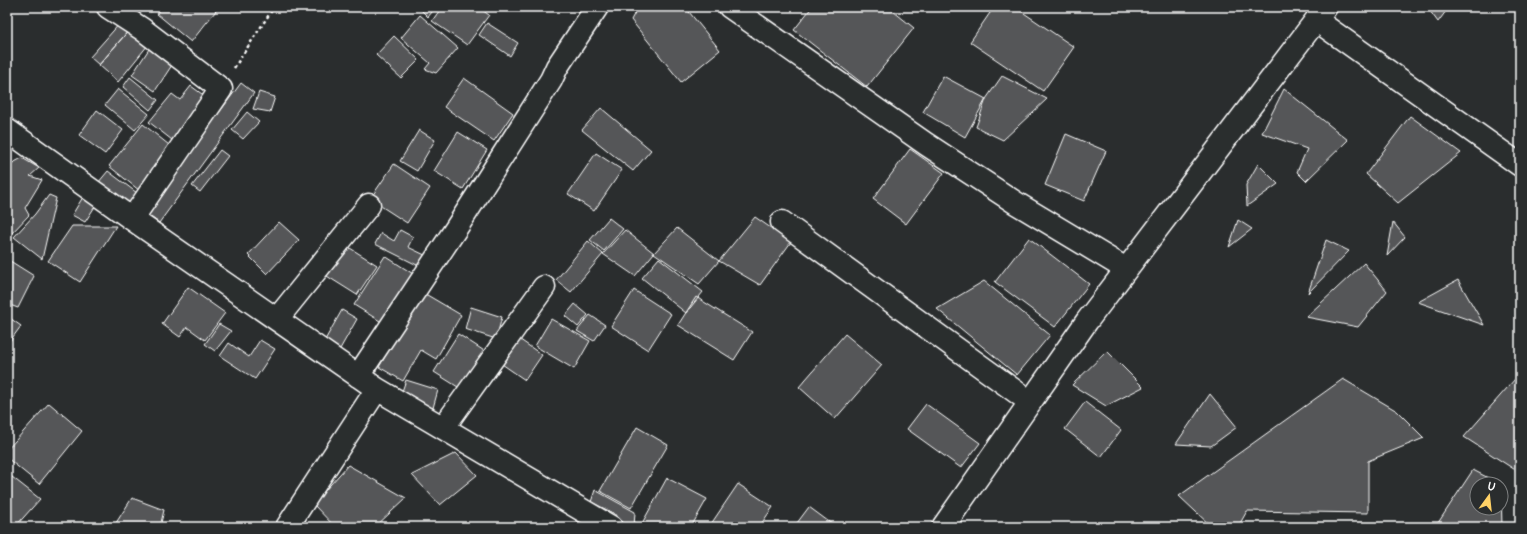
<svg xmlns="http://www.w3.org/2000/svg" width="1527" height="534" viewBox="0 0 1527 534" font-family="Pangolin,sans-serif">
	<rect width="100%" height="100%" fill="#2a2d2e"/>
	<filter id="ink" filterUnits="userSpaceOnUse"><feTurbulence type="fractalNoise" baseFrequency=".025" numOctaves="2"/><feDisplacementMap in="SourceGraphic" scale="8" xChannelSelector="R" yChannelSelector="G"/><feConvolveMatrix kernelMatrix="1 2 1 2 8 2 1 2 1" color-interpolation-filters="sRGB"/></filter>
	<g filter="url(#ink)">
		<path fill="#555758" stroke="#fff" d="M143,7h12l-4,5z
			M162,7h57l-28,35 -34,-28z
			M418,7h18l-8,10z
			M442,7h36l11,8 -22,30 -35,-24z
			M638,7h47l35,43 -39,32 -50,-62z
			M812,7h76l26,21 -47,59 -73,-57z
			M994,7h21l59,40 -31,44 -73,-49z
			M1427,7h22l-11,15z
			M420,15l38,33 -22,25 -11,-4 5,-6 -29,-25z
			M121,22l9,7 -31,36 -9,-8z
			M487,23l31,20 -8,13 -31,-21z
			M130,29l18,16 -30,37 -19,-17z
			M394,36l25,24 -18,18 -25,-23z
			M149,49l23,16 -17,26 -23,-16z
			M943,76l43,23 -21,38 -42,-25z
			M1002,76l45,23 -44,41 -27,-13 10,-28z
			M130,77l28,23 -8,10 -27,-23z
			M464,78l49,35 -19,28 -50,-34z
			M241,83l13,10 -95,130 -14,-10z
			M191,86l15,11 -34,43 -23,-18 23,-28 8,6z
			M118,89l31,25 -14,16 -30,-25z
			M1284,89l64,51 -42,41 -9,-9 10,-23 -45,-16z
			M259,92l16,5 -5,15 -17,-3z
			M601,108l50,42 -18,21 -51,-41z
			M97,110l26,20 -18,24 -26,-19z
			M247,112l12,10 -16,17 -11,-9z
			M1410,116l51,37 -63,50 -32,-29z
			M143,124l31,25 -34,42 -31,-25z
			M419,130l16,10 -18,31 -17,-10z
			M458,132l29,18 -24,39 -29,-18z
			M1066,134l40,17 -22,50 -39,-16z
			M910,149l34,24 -38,51 -33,-25z
			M220,150l8,6 -28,36 -8,-6z
			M596,153l26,17 -28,41 -26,-17z
			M22,158l17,10 -9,8 12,4 -17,28 4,7 -18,19 -4,-2v-66z
			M394,164l36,24 -23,35 -37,-24z
			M1258,164l20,20 -31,22 -1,-21z
			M108,171l33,25 -10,13 -33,-26z
			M49,195l7,3 -14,61 -28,-22 21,-23z
			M83,197l13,8 -11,17 -13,-7z
			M755,217l36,25 -31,43 -41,-24z
			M609,218l14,11 -19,22 -14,-11z
			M1238,220l14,9 -23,18z
			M279,222l20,18 -32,34 -19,-19z
			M1393,222l12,15 -18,19z
			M72,226h44l-36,56 -32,-21z
			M677,228l42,33 -20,23 -45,-31z
			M400,230l13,7 -5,10 21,10 -6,11 -48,-24 6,-11 13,8z
			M625,230l29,23 -19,23 -32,-22z
			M1029,238l60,46 -34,43 -60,-45z
			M1326,240l23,11 -41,42z
			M588,241l15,13 -32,38 -15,-12z
			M342,243l35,22 -20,30 -35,-22z
			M385,256l33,21 -30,49 -34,-21z
			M659,258l44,34 -17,21 -44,-35z
			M7,259l27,17 -16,32 -11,-4z
			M1364,263l23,28 -29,36 -52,-10z
			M1458,280l26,45 -66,-23z
			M984,281l66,54 -33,40 -80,-66z
			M188,287l37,26 -20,27 -18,-13 -7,10 -18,-13z
			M634,290l37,24 -23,36 -37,-24z
			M422,292l39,23 -25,44 -15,-9 -18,31 -24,-14z
			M696,297l56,35 -18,28 -56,-35z
			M575,304l13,11 -10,12 -13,-11z
			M471,307l31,10 -6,22 -31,-10z
			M342,310l15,9 -17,30 -15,-9z
			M590,315l15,10 -11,16 -17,-10z
			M7,316l14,10 -11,15 -3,-2z
			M551,319l39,22 -16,28 -39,-23z
			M219,324l12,7 -16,20 -10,-7z
			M458,334l31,20 -23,38 -32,-20z
			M845,334l37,31 -47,54 -36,-32z
			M516,337l26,18 -17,25 -26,-18z
			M260,340l15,9 -20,30 -35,-23 9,-13 20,14z
			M1107,351l36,36 -37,19 -34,-21z
			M1343,379l54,32 27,27 -56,23v52l-121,-2 -9,16h-26l-33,-31z
			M1515,379l5,3v91l-56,-36z
			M406,380l32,10 -5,18 -33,-11z
			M1210,394l27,33 -26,19 -35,-2z
			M1085,402l36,28 -20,27 -36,-28z
			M49,403l33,28 -43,53 -32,-26v-8z
			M926,404l54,39 -19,25 -54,-39z
			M637,427l31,18 -37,63 -31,-17z
			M456,453l21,22 -37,30 -28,-30z
			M348,465l58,33 -31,29h-40l-22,-23z
			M1473,470l27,14h-23v24h24v-22l1,41 -66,-1z
			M7,473l33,26 -25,28h-8z
			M667,478l40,21 -16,28h-51z
			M738,484l35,23 -14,20h-50z
			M595,490l40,22 -1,15h-16l-3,-2v-11l-24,-12z
			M132,498l32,12 -4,17 -46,-1z
			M809,507l27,20h-42z"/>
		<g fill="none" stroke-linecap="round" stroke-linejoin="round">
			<defs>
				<path id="street" d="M108,7l34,22 79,60 -89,130
					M730,7l196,137 90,59 110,66
					M1316,20l204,145
					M7,130l125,89 245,170 234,138
					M782,222l248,180
					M277,319l92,-114
					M358,376l99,-149 94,-147 6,-13 40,-60
					M443,428l101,-141
					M287,527l90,-138
					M943,527l144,-206 239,-314"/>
			</defs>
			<use href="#street" stroke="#fff" stroke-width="25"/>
			<path stroke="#fff" stroke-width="2.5" stroke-dasharray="3 3" stroke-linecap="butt" d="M234,68l40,-61"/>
			<use href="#street" stroke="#2a2d2e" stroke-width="22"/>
		</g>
	</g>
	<rect width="1527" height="534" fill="none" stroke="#2a2d2e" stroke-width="24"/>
	<rect x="12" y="12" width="1503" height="510" fill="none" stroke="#fff" stroke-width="1.5" filter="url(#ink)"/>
	<g transform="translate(1489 496) rotate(15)"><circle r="19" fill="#2a2d2e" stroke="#7f8182"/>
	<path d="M0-3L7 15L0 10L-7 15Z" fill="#ffd166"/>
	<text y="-6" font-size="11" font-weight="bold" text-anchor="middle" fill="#ffffff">U</text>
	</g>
</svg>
